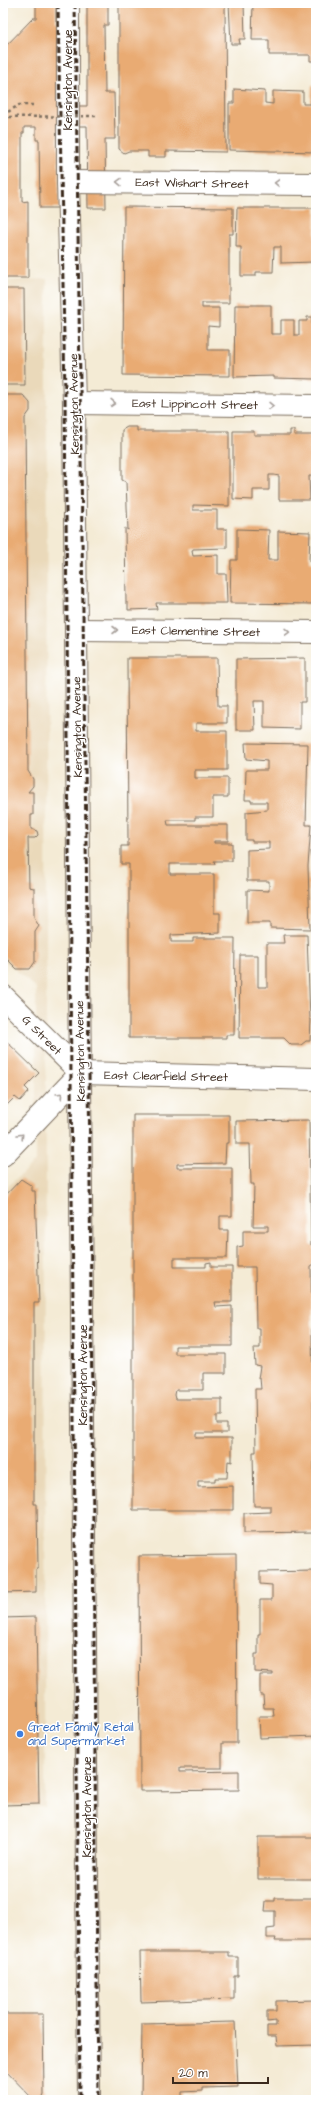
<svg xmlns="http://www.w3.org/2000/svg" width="319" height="2103" viewBox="0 0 319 2103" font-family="'Architects Daughter',sans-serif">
	<rect width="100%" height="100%" fill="#fff"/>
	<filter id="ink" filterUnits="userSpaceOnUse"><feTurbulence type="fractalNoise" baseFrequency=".025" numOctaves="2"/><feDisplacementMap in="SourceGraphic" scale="8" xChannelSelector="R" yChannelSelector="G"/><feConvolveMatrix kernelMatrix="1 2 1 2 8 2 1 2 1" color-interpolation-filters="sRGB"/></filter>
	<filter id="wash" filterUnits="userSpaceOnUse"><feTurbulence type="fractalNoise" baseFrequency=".012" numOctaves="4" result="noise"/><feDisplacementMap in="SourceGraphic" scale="16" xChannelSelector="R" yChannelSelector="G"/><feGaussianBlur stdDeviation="0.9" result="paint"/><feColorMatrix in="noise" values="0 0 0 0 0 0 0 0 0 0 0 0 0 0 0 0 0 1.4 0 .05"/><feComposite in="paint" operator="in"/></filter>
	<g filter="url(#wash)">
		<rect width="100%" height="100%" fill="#f4ebd5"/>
		<path fill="#ead9ba" d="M47,279l-2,1528 -42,1v-617l33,-30v-173l-33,-29v-678z"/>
		<g id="blocks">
			<path fill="#e9ab73" d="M36,3h20v19h3v84h28v-103h21v22h-4l1,68h9l1,46h-10l1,69h-18l-1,-82h-29l1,82h-19l-1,-68h-3v-13h-12v6h-2v69l6,-1v77h-25v-229l30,-31h3z
				M119,3h106l1,149 -60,-1v6h-18v-6h-19l-5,2 -5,-4z
				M229,3h15l1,36h-6l1,5h-9z
				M253,3h63v58h-6v-6h-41v-15h-17z
				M312,85h4v67l-87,-2v-47h5v-14l31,2v12l8,1v-13l30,1v12h8z
				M124,207l109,1v26h-4v69h-27v5h17v19l-11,-1v24h22v26l-107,-1z
				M237,208h79l-2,54 -33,1v-16h-7l-1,25h-17v4h-15v-29h-5z
				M3,289h21l1,96h-22z
				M235,305h36v29h10v-14h13v15h5v-14h8v-4h5v19l4,-1v44l-42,-1v-2l-40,1z
				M3,395h20l7,8v8l-5,7 3,353 5,8v7l-5,6h5v23h-2v14l6,2 1,4 -3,3h-7l1,49 5,1v30l5,8 -4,6v30l-5,7h-13l-14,-14z
				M127,427h10v4h92v75l-36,-1v5h24v19h10v19l-34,1 -1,2 1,5 25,-1v19h8l1,29h-71l1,6 -29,1v-7h-2l-1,-75 3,2 -2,-48 -4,-2v-50z
				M290,430h4v5h22v41h-7l1,24h-31v-24l-5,-1h-5v15h-16v10l-20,-1v-68h21v4h36z
				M237,529l32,1 -1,30h10v-29l32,1 -1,29 7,1v42l-86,-1 1,-43h6z
				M127,658h90l1,48h9v17h-31v8h31v39h-32v8h33v19h-15v20h-18v3h-28l1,5h60v16h-14v2h18v18h-18l1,3h-45v10h44v39h6v20l-49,2v7h22v-4h42l-1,97h-8v3h-97v-174h-8v-18h7z
				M305,658v44h-5v27l-36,-1v-27h-10l1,29h-19v-71z
				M245,743l63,1 -2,81h5l-3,41 2,63 -40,-1v-5h-23v-33l22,1v-10h-22v-31l22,-1v-7h-17v-2h-6v-28l21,-2v-8h-16v-2h-6l1,-30h21v-9l-21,-2z
				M283,935h24l3,84h1l-1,22h-4l-5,4h-10l-7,-7h-45l1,-83h18v32h9v-44h17z
				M3,1038l36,35 -14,14 4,4 -9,10 -5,-4 -12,12z
				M133,1115h96v28h-3l-1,20 -48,1v4h55v48h-12v14h8l-1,28h-53v9h32v-4l5,-1v5h21v35h-17l1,5 16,-1v40h-57v8h51v19h-23v17h-27l-1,5 1,4h46v17h-5v8h10v9h-31v5h36v24l-4,-1 -1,17h-12v3h-17v6l35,-1v24h-100z
				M309,1120l2,125h3l1,20h-4l4,267 -71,1v-20l27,-1v-6h-17l-1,-54h3l-1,-63h6l-1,-11 -2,1 2,-13 -5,-1 -1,-17h6v-20h-4l-1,-61h-18v-20l6,-1v-15h25v-5h-15l1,-42h-3l-1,-40h-14v-23z
				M21,1179l11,7v5h3l4,112h-5v201h3l1,65h-2v23l-33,1v-395z
				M236,1555l1,188h-15v25h-42v4l59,-1v19l-99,1 -1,-235z
				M315,1571l1,165 -56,2 -1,-22h15l-1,-8h-9l-1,-13h-3v-20h13v-2l-18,-1v-18h3v-20h2v-34h12v-15l-12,-1v-12z
				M36,1617l3,187 -36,1v-187z
				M258,1837h58v42h-58z
				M275,1898h41v43h-41l1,-3h-9v-9l8,-1v-17h-10l1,-10h9z
				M140,1952h89v5h9v19h-4v23l-93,3z
				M316,2000v45l-39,1 -1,-10h-9v-10h9v-5l-9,1v-11h9v-10z
				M3,2014h40l1,81 -2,5 -9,-1 -30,-31z
				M235,2022l3,65 -36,1v3l-20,1v6h20v2h-61l1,-76z"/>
		</g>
	</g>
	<g filter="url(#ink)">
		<use href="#blocks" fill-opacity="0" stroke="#7c6e5e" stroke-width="1"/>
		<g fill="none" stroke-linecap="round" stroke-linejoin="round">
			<defs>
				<path id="street" d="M68,182l248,2
					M74,403l242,3
					M76,630l240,2
					M3,996l78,77
					M3,1155l78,-82 235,6"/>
				<path id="secondary" d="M68,3v179l6,221 15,1697"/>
			</defs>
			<use href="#street" stroke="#7c6e5e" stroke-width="24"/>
			<use href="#secondary" stroke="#7c6e5e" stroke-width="24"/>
			<path stroke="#7c6e5e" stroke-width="2.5" stroke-dasharray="3 3" stroke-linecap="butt" d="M3,115l16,-10h14"/>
			<use href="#street" stroke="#fff" stroke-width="22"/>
			<use href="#secondary" stroke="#fff" stroke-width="22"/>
			<path stroke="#3b2a1e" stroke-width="3" stroke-dasharray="6 3" stroke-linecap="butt" d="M58,3l7,392 15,1705
				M75,3l14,1066 9,1031"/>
			<path stroke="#7c6e5e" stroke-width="2.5" stroke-dasharray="3 3" stroke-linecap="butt" d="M3,117l94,-1"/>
		</g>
		<defs><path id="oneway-chevron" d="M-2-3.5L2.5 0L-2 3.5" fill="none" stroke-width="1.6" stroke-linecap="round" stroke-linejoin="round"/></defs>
		<g stroke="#a79f9a">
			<use href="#oneway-chevron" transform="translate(119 182) rotate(-179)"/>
			<use href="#oneway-chevron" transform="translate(277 183) rotate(-179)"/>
			<use href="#oneway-chevron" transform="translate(113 403) rotate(1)"/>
			<use href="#oneway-chevron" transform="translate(271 406) rotate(1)"/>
			<use href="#oneway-chevron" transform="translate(115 630)"/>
			<use href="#oneway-chevron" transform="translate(287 632) rotate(1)"/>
			<use href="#oneway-chevron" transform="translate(60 1095) rotate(-46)"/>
			<use href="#oneway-chevron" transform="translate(21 1136) rotate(-47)"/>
		</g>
	</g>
	<circle fill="#3f7fe0" stroke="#fff" stroke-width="1.5" cx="20" cy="1734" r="4"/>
	<g text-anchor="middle" stroke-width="3" stroke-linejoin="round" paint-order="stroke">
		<g font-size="12" fill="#3b2a1e" stroke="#fff">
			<text transform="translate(68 80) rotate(-90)" y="4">Kensington Avenue</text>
			<text transform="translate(192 183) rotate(1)" y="4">East Wishart Street</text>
			<text transform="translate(74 404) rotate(-91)" y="4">Kensington Avenue</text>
			<text transform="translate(195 404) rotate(1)" y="4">East Lippincott Street</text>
			<text transform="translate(196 631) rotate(1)" y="4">East Clementine Street</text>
			<text transform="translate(77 727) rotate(-91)" y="4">Kensington Avenue</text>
			<text transform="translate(42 1035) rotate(45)" y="4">G Street</text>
			<text transform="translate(80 1051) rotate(-91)" y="4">Kensington Avenue</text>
			<text transform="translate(166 1076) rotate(1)" y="4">East Clearfield Street</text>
			<text transform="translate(83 1375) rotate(-90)" y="4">Kensington Avenue</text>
			<text transform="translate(87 1807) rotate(-90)" y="4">Kensington Avenue</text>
		</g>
		<g font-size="12" fill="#366cbe" stroke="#fff" text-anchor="start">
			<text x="28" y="1731">Great Family Retail<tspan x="28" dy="14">and Supermarket</tspan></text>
		</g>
	</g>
	<rect width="319" height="2103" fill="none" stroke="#fff" stroke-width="16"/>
	<path d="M173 2077v6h95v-6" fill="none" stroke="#3b2a1e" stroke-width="2"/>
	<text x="179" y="2077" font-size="12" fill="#3b2a1e" stroke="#ffffff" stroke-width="3" paint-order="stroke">20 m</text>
</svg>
